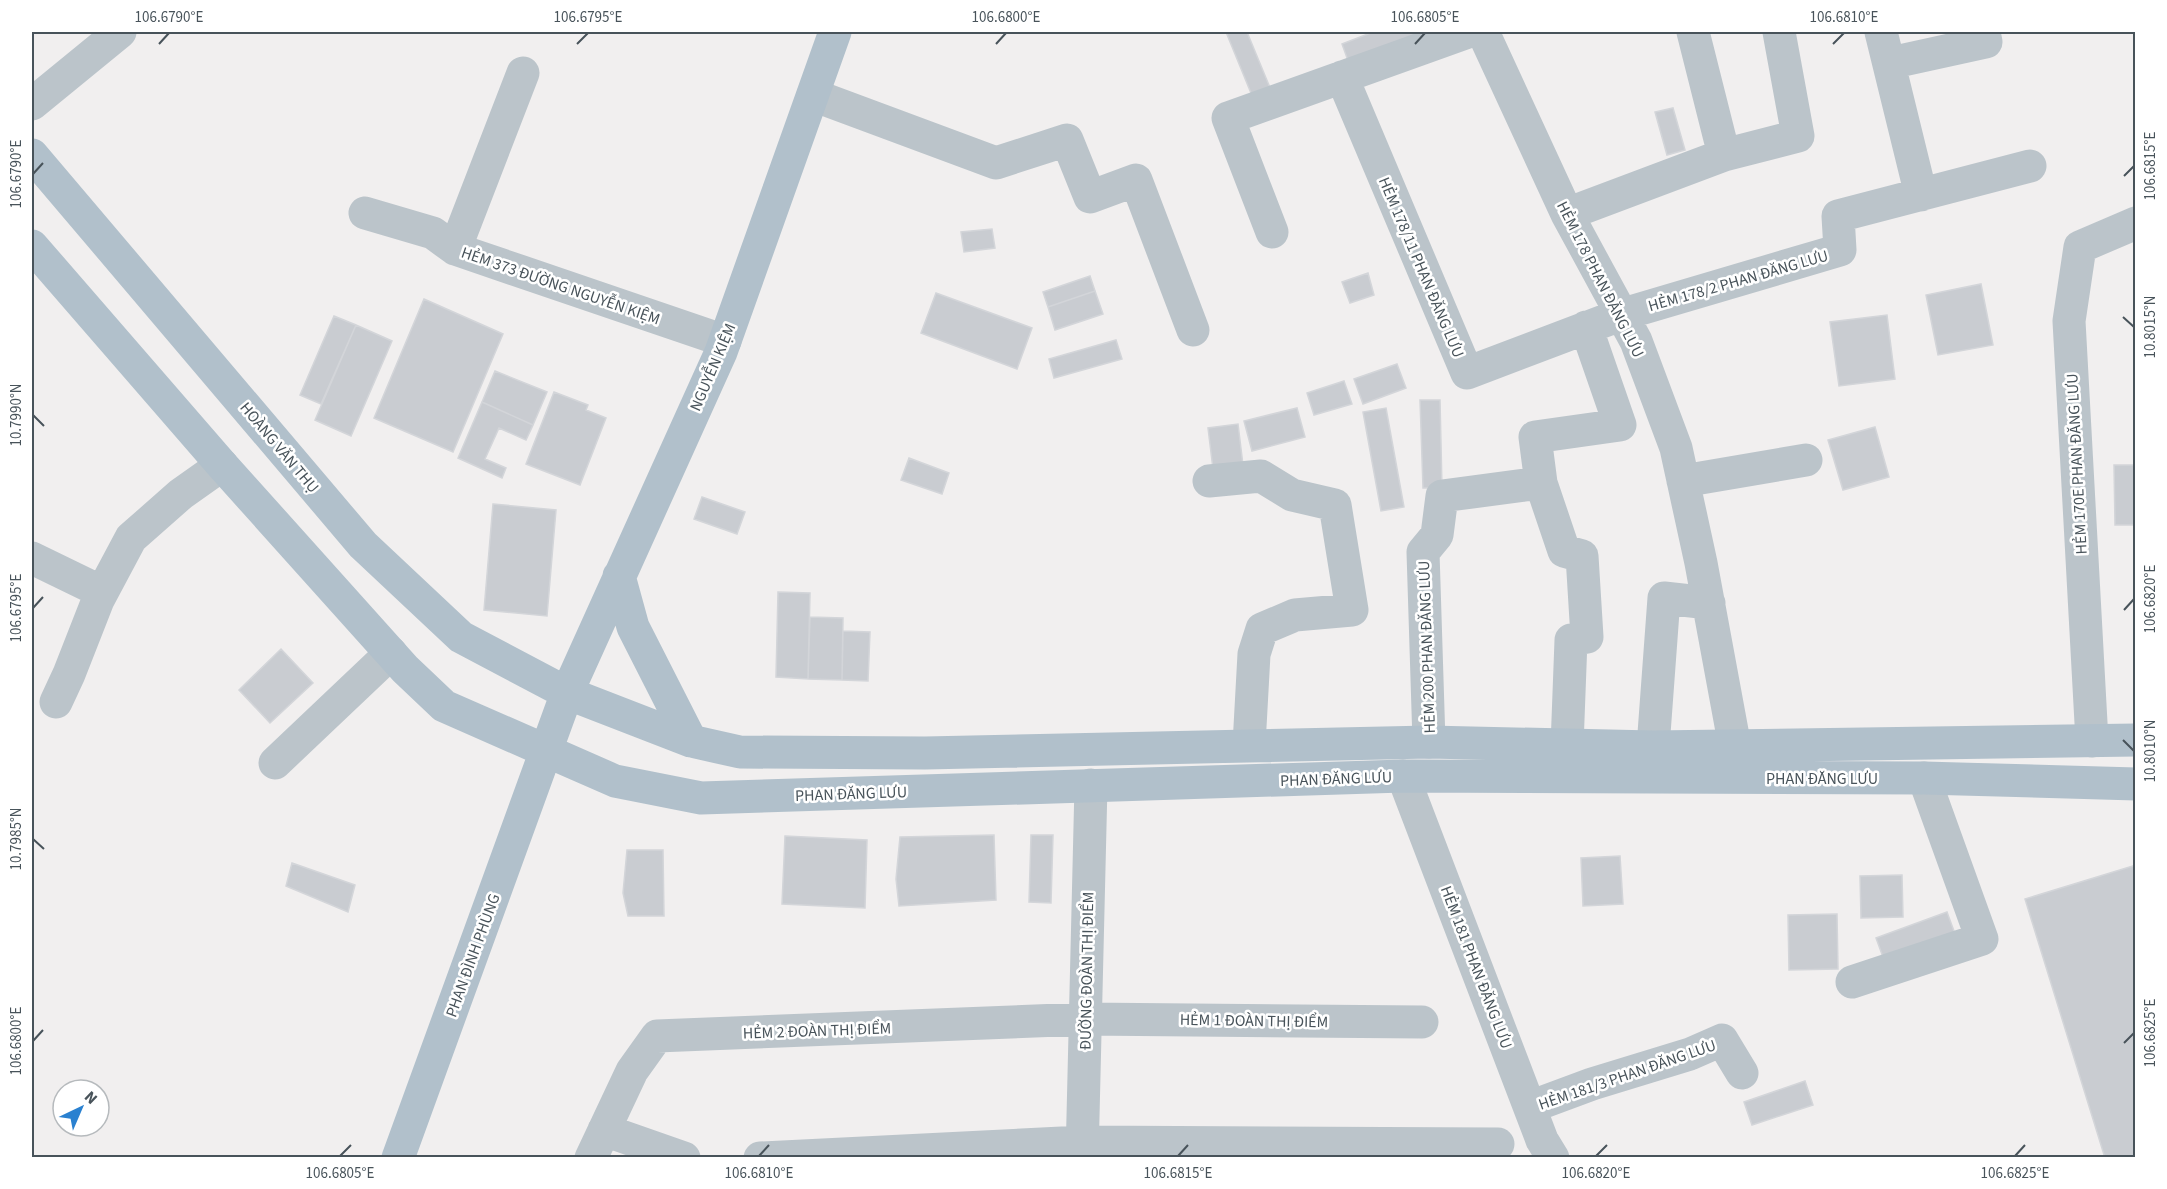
<svg xmlns="http://www.w3.org/2000/svg" width="2167" height="1189" viewBox="0 0 2167 1189" font-family="'Source Sans 3',sans-serif">
	<rect width="100%" height="100%" fill="#f1efef"/>
	<path fill="#c9ccd1" stroke="#d3d5d9" stroke-width="1.5" d="M1226,32h21l24,58 -18,8z
		M1373,32h53l-75,37 -9,-25z
		M1673,108l12,42 -18,5 -12,-43z
		M992,229l3,19 -31,4 -3,-20z
		M1368,273l6,22 -24,8 -8,-21z
		M1090,276l5,15 -47,16 -5,-15z
		M1981,284l12,61 -55,10 -12,-60z
		M1095,291l8,23 -48,16 -7,-23z
		M936,293l96,35 -15,41 -96,-36z
		M424,299l79,35 -50,118 -79,-34z
		M1887,315l8,64 -56,7 -9,-64z
		M334,316l22,9 -35,79 -21,-9z
		M356,325l36,16 -41,95 -36,-16z
		M1116,340l6,19 -68,19 -5,-19z
		M1397,364l9,24 -43,16 -9,-25z
		M495,371l52,21 -14,33 -51,-23z
		M1344,381l8,23 -38,11 -7,-22z
		M554,392l34,13 -2,5 20,8 -26,67 -54,-21z
		M1420,400h20l2,88h-19z
		M482,402l51,23 -7,15 -27,-12 -14,31 21,9 -4,10 -44,-20z
		M1297,408l8,29 -53,14 -8,-30z
		M1386,408l18,99 -23,4 -18,-99z
		M1238,424l5,41 -30,4 -5,-41z
		M1875,427l14,50 -46,13 -15,-50z
		M909,458l40,15 -7,21 -41,-14z
		M2114,465h22v60h-21z
		M702,497l43,15 -8,22 -43,-15z
		M493,504l63,6 -9,106 -63,-6z
		M778,592l32,1 -2,86 -32,-2z
		M810,617l33,1 -1,62 -34,-1z
		M843,631l27,1 -2,49 -26,-1z
		M281,649l32,34 -43,40 -31,-33z
		M994,835l2,65 -97,6 -3,-27 4,-42z
		M1031,835h22l-2,68 -22,-1z
		M785,836l82,4 -2,68 -83,-4z
		M627,850h36l1,66h-36l-5,-23z
		M1620,856l3,48 -40,2 -2,-48z
		M292,863l63,22 -7,27 -62,-26z
		M2136,865v293h-31l-80,-259z
		M1902,875l1,42 -42,1 -1,-42z
		M1947,912l11,30 -71,26 -11,-30z
		M1837,914l1,55 -49,1 -1,-55z
		M1805,1081l8,24 -61,20 -8,-23z"/>
	<g fill="none" stroke-linecap="round" stroke-linejoin="round">
		<path stroke="#bbc4ca" stroke-width="33" d="M1483,32l84,182 69,127 40,107 25,115 34,184
			M1693,32l31,123
			M1881,32l40,163
			M1890,63l96,-21 -2,-10
			M1342,77l125,296 153,-58 220,-65 -2,-34 192,-50
			M813,95l183,68 71,-23 23,57 46,-17 57,150
			M32,104l88,-72
			M365,213l68,20 22,16 270,92
			M1567,214l157,-59 74,-19 -19,-104
			M1272,232l-44,-114 240,-86
			M455,249l68,-176
			M1209,481l52,-5 31,19 43,10 17,105 -57,5 -33,14 -8,25 -5,91
			M1683,481l123,-21
			M32,558l70,34
			M56,702l13,-28 29,-74 33,-62 50,-44 41,-29
			M2092,741l-23,-420 11,-74 56,-24
			M1429,742l-6,-190 14,-17 5,-39 99,-13
			M1567,746l4,-106 16,-3 -5,-81 -18,-5 -23,-68 -6,-46 85,-12 -34,-98
			M1653,747l11,-149 45,5
			M275,763l116,-110
			M1403,776l139,364 11,18
			M1852,982l130,-43 -58,-161
			M1530,1107l62,-23 98,-30 32,-14 20,33
			M604,1130l80,28
			M591,1158l41,-87 25,-35 428,-17 337,3
			M760,1158l322,-16 416,2
			M1082,1158l9,-373"/>
		<path stroke="#b1c0cb" stroke-width="33" d="M32,155l331,390 98,92 106,56 124,48 49,11 185,1 504,-11 224,5 483,-7
			M32,246l190,219 183,204 39,37 171,75 86,17 702,-22 521,2 212,6
			M619,576l14,51 58,114
			M398,1158l169,-465 154,-341 114,-320"/>
	</g>
	<path fill="none" stroke="#48535a" stroke-width="2" d="M159,44l10,-11M577,44l11,-11M996,44l10,-11M1415,44l10,-11M1833,44l11,-11M33,174l10,-11M2124,176l10,-10M2123,317l11,10M33,415l11,11M33,608l10,-11M2124,610l10,-11M2123,740l11,11M33,839l11,10M33,1041l10,-11M2124,1043l10,-10M340,1156l11,-11M759,1156l10,-11M1178,1156l10,-11M1596,1156l11,-11M2015,1156l10,-11"/>
	<g text-anchor="middle" stroke-width="5" stroke-linejoin="round" paint-order="stroke">
		<g font-size="16" fill="#48535a" stroke="#fff">
			<text transform="translate(1422 267) rotate(67)" y="6">HẺM 178/11 PHAN ĐĂNG LƯU</text>
			<text transform="translate(1601 279) rotate(63)" y="6">HẺM 178 PHAN ĐĂNG LƯU</text>
			<text transform="translate(1738 280) rotate(-16)" y="6">HẺM 178/2 PHAN ĐĂNG LƯU</text>
			<text transform="translate(561 285) rotate(19)" y="6">HẺM 373 ĐƯỜNG NGUYỄN KIỆM</text>
			<text transform="translate(712 367) rotate(-67)" y="6">NGUYỄN KIỆM</text>
			<text transform="translate(280 447) rotate(50)" y="6">HOÀNG VĂN THỤ</text>
			<text transform="translate(2076 464) rotate(-93)" y="6">HẺM 170E PHAN ĐĂNG LƯU</text>
			<text transform="translate(1426 647) rotate(-92)" y="6">HẺM 200 PHAN ĐĂNG LƯU</text>
			<text transform="translate(1336 778) rotate(-2)" y="6">PHAN ĐĂNG LƯU</text>
			<text x="1822" y="784">PHAN ĐĂNG LƯU</text>
			<text transform="translate(851 793) rotate(-2)" y="6">PHAN ĐĂNG LƯU</text>
			<text transform="translate(472 955) rotate(-70)" y="6">PHAN ĐÌNH PHÙNG</text>
			<text transform="translate(1477 967) rotate(69)" y="6">HẺM 181 PHAN ĐĂNG LƯU</text>
			<text transform="translate(1086 971) rotate(-89)" y="6">ĐƯỜNG ĐOÀN THỊ ĐIỂM</text>
			<text transform="translate(1254 1020) rotate(1)" y="6">HẺM 1 ĐOÀN THỊ ĐIỂM</text>
			<text transform="translate(817 1030) rotate(-2)" y="6">HẺM 2 ĐOÀN THỊ ĐIỂM</text>
			<text transform="translate(1627 1074) rotate(-19)" y="6">HẺM 181/3 PHAN ĐĂNG LƯU</text>
		</g>
	</g>
	<rect width="2167" height="1189" fill="none" stroke="#ffffff" stroke-width="66"/>
	<g transform="translate(81 1108) rotate(44)"><circle r="28" fill="#ffffff" stroke="#b6babd" stroke-width="1.5"/>
	<path d="M0-4.5L10 22L0 15L-10 22Z" fill="#2a81d0"/>
	<text y="-9" font-size="16" font-weight="bold" text-anchor="middle" fill="#48535a">N</text>
	</g>
	<rect x="33" y="33" width="2101" height="1123" fill="none" stroke="#48535a" stroke-width="2"/>
	<g font-size="15" text-anchor="middle" fill="#48535a">
		<text x="169" y="22">106.6790°E</text>
		<text x="588" y="22">106.6795°E</text>
		<text x="1006" y="22">106.6800°E</text>
		<text x="1425" y="22">106.6805°E</text>
		<text x="1844" y="22">106.6810°E</text>
		<text transform="translate(2150 166) rotate(-90)" y="5">106.6815°E</text>
		<text transform="translate(16 174) rotate(-90)" y="5">106.6790°E</text>
		<text transform="translate(2150 327) rotate(-90)" y="5">10.8015°N</text>
		<text transform="translate(16 415) rotate(-90)" y="5">10.7990°N</text>
		<text transform="translate(2150 599) rotate(-90)" y="5">106.6820°E</text>
		<text transform="translate(16 608) rotate(-90)" y="5">106.6795°E</text>
		<text transform="translate(2150 751) rotate(-90)" y="5">10.8010°N</text>
		<text transform="translate(16 839) rotate(-90)" y="5">10.7985°N</text>
		<text transform="translate(2150 1033) rotate(-90)" y="5">106.6825°E</text>
		<text transform="translate(16 1041) rotate(-90)" y="5">106.6800°E</text>
		<text x="340" y="1178">106.6805°E</text>
		<text x="759" y="1178">106.6810°E</text>
		<text x="1178" y="1178">106.6815°E</text>
		<text x="1596" y="1178">106.6820°E</text>
		<text x="2015" y="1178">106.6825°E</text>
	</g>
</svg>
